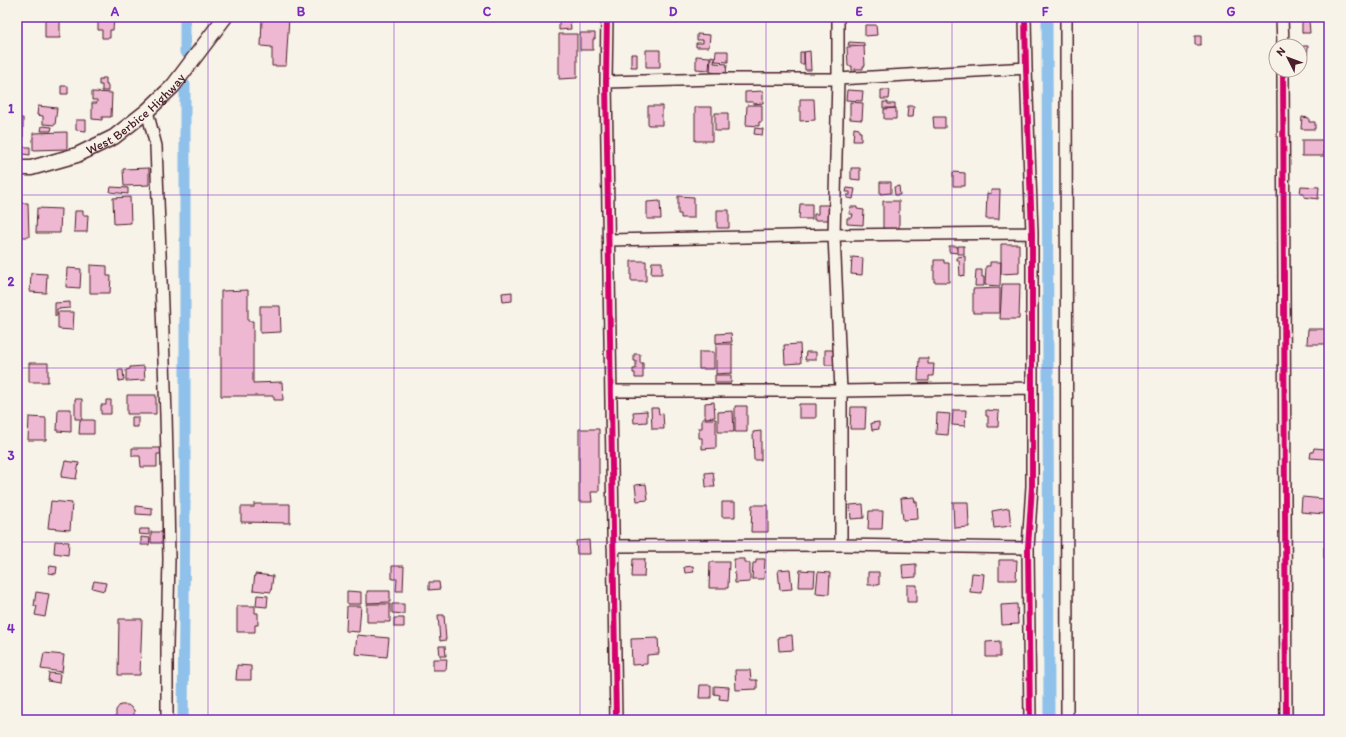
<svg xmlns="http://www.w3.org/2000/svg" width="1346" height="737" viewBox="0 0 1346 737" font-family="Itim,sans-serif">
	<rect width="100%" height="100%" fill="#f7f3e8"/>
	<filter id="ink" filterUnits="userSpaceOnUse"><feTurbulence type="fractalNoise" baseFrequency=".025" numOctaves="2"/><feDisplacementMap in="SourceGraphic" scale="8" xChannelSelector="R" yChannelSelector="G"/><feConvolveMatrix kernelMatrix="1 2 1 2 8 2 1 2 1" color-interpolation-filters="sRGB"/></filter>
	<g filter="url(#ink)">
		<g fill="none" stroke-linecap="round" stroke-linejoin="round">
			<path stroke="#8fc1eb" stroke-width="11" d="M1047,17l2,703
				M185,52v-35
				M185,497v-412
				M183,720l2,-219"/>
		</g>
		<path fill="#eeb8d2" stroke="#4a1f2b" d="M98,17h16l-1,13h-3v8h-8v-8h-4z
			M262,17h27l-3,49h-14v-19l-11,-1z
			M559,19h11l1,10 -12,1z
			M45,20h15v18h-15z
			M1309,20l1,13h-8v-12z
			M865,25h11l1,10 -12,1z
			M580,33h15v6h-2v11h-13z
			M559,34h18v44l-18,1z
			M697,34l13,1 -1,12h-13v-4h7v-3h-6z
			M1195,36h6v9h-6z
			M849,42l15,1v3l-16,-1z
			M864,46l1,20h-2v3h-8v4h-3v-7h-4l-1,-19z
			M1303,46h5l-1,12h-4z
			M646,50h14v17h-14z
			M716,51h12v11l-13,-1z
			M810,51l1,19h-6l-1,-18z
			M800,52h4v12h-4z
			M631,54h6v13h-6z
			M696,56l14,1 -1,13 -13,-1z
			M711,56l4,1 -1,6 13,1 -1,10 -16,-2z
			M102,78h4v7h2v6h-6v-6h-3v-5h3z
			M61,86h7v8h-7z
			M847,90l16,1 -1,10 -16,-1z
			M881,90h9l-1,9h-8z
			M763,91v12l-10,1v-2h-8v-10z
			M92,92l20,1 -1,24h-9v3l-10,-1v-16h5v-3h-5z
			M800,99h14l1,21 -15,1z
			M850,102l13,1 -1,17 -12,-1z
			M883,102h5v2h7v4h-12z
			M747,105h15v17h-3v4l-13,-1z
			M38,106l19,2 -2,17 -12,-1v-8l-6,-1z
			M648,106h14v19h-14z
			M908,106h6l-1,11h-6z
			M695,107h17v34h-17z
			M896,108v11h-12v-10z
			M715,113h13v18h-13z
			M933,117h12v11h-11z
			M1302,117l7,1v4h6v7h-14z
			M17,118h6v20h-6z
			M76,120h10v11l-10,-1z
			M42,126l10,1 -1,4h-10z
			M755,128l8,1 -1,6 -8,-1z
			M854,128l5,1v3h2v9h-8z
			M67,132v17l-34,1v-17z
			M1302,140h21l1,16h-22z
			M22,147h8v8l-8,-1z
			M149,168v17l-25,1 -1,-17z
			M851,168h9v12l-9,-1z
			M953,172l12,1v13h-12z
			M880,182h11v11l-11,1z
			M899,186l1,9h-5l-1,-8z
			M1301,186l18,1 -1,12 -14,-2v-4h-4z
			M111,187l17,1v6l-18,-2z
			M847,188l8,1 -2,10 -6,-1v-3h3v-3h-4z
			M991,190h9l-1,29h-13l1,-26 4,1z
			M678,196l16,1v21h-13v-4h-3z
			M130,197l1,26 -17,1 -1,-26z
			M660,201l1,18h-14v-17z
			M883,201h16v28h-16z
			M17,203h11l1,34h-12z
			M800,204h12v15h-13z
			M818,205h12v15h-16v-6h4z
			M850,207h7v2l7,1 -1,15 -16,-1v-6h5l1,-4h-4z
			M37,208l24,1 -1,24h-24z
			M717,210h12v18h-12z
			M75,211h8v4h5l-1,17h-13z
			M1001,244h18v29l-18,1z
			M949,246h8v7l-8,-1z
			M958,246h6v8h-6z
			M965,256v19l-5,1 -1,-16h-2v-3z
			M852,257l11,1 -1,17 -11,-1z
			M934,260h10v3h5v19h-15z
			M631,261h15v20h-15z
			M652,262h10v12h-11z
			M990,262h11l-1,24 -15,-1 1,-19h4z
			M90,265l17,1v10h4l-1,17h-20z
			M67,268l14,1 -1,19 -14,-1z
			M976,270h6v7h2v9h-9z
			M31,273l16,1 -1,19 -16,-1z
			M1002,284h18l-1,35h-19z
			M1000,288v25h-27v-24z
			M248,290v31h5v62l29,-1 1,18h-9v-4h-53v-105z
			M512,292v9l-9,1 -1,-9z
			M70,302v6l-13,1v7h-2v-13z
			M260,306h20l1,26 -21,1z
			M58,312h16l-1,18 -15,-1z
			M1308,329h21v15h-22z
			M731,333l1,9 -16,1v-9z
			M716,344h16v29l-16,1z
			M800,344l1,19 -16,1 -1,-19z
			M825,350h9v15h-9z
			M699,352h15v17h-15z
			M806,352h10v8h-11z
			M634,354h6v9h3v15h-8v-5h-2v-4h3v-8h-2z
			M919,358h9v6h6l-1,12h-4v5h-11z
			M29,363h19v19h-19z
			M144,366l1,14 -19,1v-11l4,-1v-2z
			M118,370h5l1,10 -5,1z
			M715,375h16v8h-16z
			M127,395h29v19h-29z
			M75,399h7v20h-7z
			M106,400h5v14h-10v-9h5z
			M714,402l1,15 -10,1v-15z
			M799,404h17v14h-17z
			M735,406h12v26h-12z
			M851,407h15l-1,22h-15z
			M651,408h7l1,6 4,-1 1,16h-12z
			M58,409h13v23l-14,-1z
			M953,410h13l-1,16 -13,-1z
			M986,410l13,1 -1,16h-10v-11h-2z
			M647,411v11l-13,1 -1,-11z
			M733,411l1,21h-16v-20z
			M937,413l13,1 -2,21 -12,-1z
			M29,417l17,1v22h-18z
			M132,417h6v10h-6z
			M702,419h14v29l-14,1v-11h-3v-10h3z
			M80,420h14v14h-15z
			M879,422v7l-7,1 -1,-7z
			M579,429h20v63h-8l1,10h-13z
			M761,431v29h-7l-1,-28z
			M132,448h29v6h-4v13h-16l-1,-11h-8z
			M1314,448l12,1 -1,10 -15,-1 1,-6h2z
			M65,461l14,2 -3,16 -15,-2z
			M713,472l2,15h-9l-1,-14z
			M646,484l2,16 -11,1 -2,-16z
			M914,497l1,5h2l1,17 -15,1 -2,-22z
			M1302,497l22,2v-2h4l-1,13h-3v4l-23,-2z
			M51,501l21,2 -2,27 -22,-2z
			M722,502h13v15h-13z
			M953,502h15l1,25 -15,1z
			M254,504h36v19l-49,-1v-15h13z
			M863,504l1,14 -13,1 -1,-14z
			M752,505h16v27h-17z
			M136,506l16,2v7l-16,-1z
			M1009,508l2,18 -17,2 -2,-17z
			M869,511h14l-1,18h-14z
			M140,529h9v6l-10,-1z
			M151,532h12v11h-12z
			M141,537l9,1 -1,7h-8z
			M589,540l1,14h-13l-1,-13z
			M55,541l14,1 -1,13 -14,-2z
			M1324,547h5v11h-5z
			M633,559h12l-1,18h-12z
			M734,559h11v4h5v19l-15,1z
			M756,559h9l-1,20h-12l1,-16h3z
			M999,560h18l-1,20h-17z
			M710,562h19l-1,26h-19z
			M916,564v13l-13,1 -1,-13z
			M50,566l7,1 -1,7 -8,-1z
			M392,566h12l-1,25h-7l1,-12h-5z
			M693,566l1,6 -9,1 -1,-6z
			M790,569l2,20 -12,1 -2,-20z
			M800,570l15,1 -1,16h-15z
			M818,572l12,1 -1,21 -13,-1z
			M868,572h11v13h-11z
			M972,573l12,1 -2,19 -12,-1z
			M255,574l18,2 -2,16 -18,-2z
			M94,581l12,2 -2,8 -12,-3z
			M429,582h10l1,7 -11,1z
			M907,585h10v17h-10z
			M347,591l14,1v12h-14z
			M367,591h23v11l-23,1z
			M36,592l13,2 -4,23 -10,-2 2,-9h-3z
			M257,595l11,1 -1,11 -11,-1z
			M367,604h23v18h-23z
			M392,604h12v10l-12,-1z
			M1017,604l1,20 -16,1 -1,-20z
			M237,606h18v7h3v12h-3v7h-18z
			M347,606h14l-2,26 -13,-1z
			M438,615h6l2,25 -6,1z
			M394,618h10v9h-10z
			M119,619h23l-2,56h-22z
			M357,635l32,3 -2,19 -32,-3z
			M792,635l1,15 -14,1 -1,-14z
			M658,638l1,16 -12,1v9l-15,1 -1,-26z
			M1000,641v16h-14v-15z
			M439,646h6l1,10h-6z
			M44,653l20,2 -2,17 -21,-3z
			M433,659h14l-1,11h-13z
			M237,665l14,1v14h-15z
			M735,670h15l1,10h6v9l-21,1z
			M49,673l11,1 -1,9 -11,-2z
			M700,685h11v13h-12z
			M714,686l15,1 -1,13 -9,-1 1,-4 -6,-1z
			M120,705h8l6,5v9l-2,1h-13l-3,-2v-8z"/>
		<g fill="none" stroke-linecap="round" stroke-linejoin="round">
			<defs>
				<path id="minor" d="M607,17l-1,65 10,638
					M838,17v62l-4,156 7,156v154
					M1025,17l1,51 6,165v253l-4,62 2,172
					M1066,17l1,703
					M1282,17l1,29
					M1283,70l3,650
					M606,82l110,-3h122l188,-11
					M147,111l9,35 10,269 2,84 1,60 -2,87v74
					M609,240l225,-5 198,-2
					M611,391h230l191,-3
					M613,546l228,-1 187,3"/>
				<g id="major">
					<path id="s1" d="M17,168h14l46,-13 37,-18 33,-26 26,-25 52,-69"/>
				</g>
			</defs>
			<use href="#minor" stroke="#4a1f2b" stroke-width="14"/>
			<use href="#major" stroke="#4a1f2b" stroke-width="17"/>
			<use href="#minor" stroke="#f7f3e8" stroke-width="11"/>
			<use href="#major" stroke="#f7f3e8" stroke-width="14"/>
			<defs>
				<path id="cycleway" d="M607,17l-1,65 10,638
					M1025,17l1,51 6,165v253l-4,62 2,172
					M1283,70l3,650"/>
			</defs>
			<use href="#cycleway" stroke="#f7f3e8" stroke-width="8"/>
			<use href="#cycleway" stroke="#d6006c" stroke-width="6"/>
		</g>
	</g>
	<path fill="none" stroke="#7b2cbf" stroke-width="1" stroke-opacity="0.55" d="M208,17v703M394,17v703M580,17v703M766,17v703M952,17v703M1138,17v703M17,195h1312M17,368h1312M17,542h1312"/>
	<g text-anchor="middle" stroke-width="4" stroke-linejoin="round" paint-order="stroke">
		<g font-size="13" fill="#4a1f2b" stroke="#f7f3e8">
			<text dy="5" stroke="none"><textPath href="#s1" startOffset="134">West Berbice Highway</textPath></text>
		</g>
	</g>
	<rect width="1346" height="737" fill="none" stroke="#f7f3e8" stroke-width="44"/>
	<g transform="translate(1288 58) rotate(312)"><circle r="19" fill="#f7f3e8" stroke="#b29e9c"/>
	<path d="M0-3L7 15L0 10L-7 15Z" fill="#4a1f2b"/>
	<text y="-6" font-size="11" font-weight="bold" text-anchor="middle" fill="#4a1f2b">N</text>
	</g>
	<rect x="22" y="22" width="1302" height="693" fill="none" stroke="#7b2cbf" stroke-width="1.5"/>
	<g font-size="13" text-anchor="middle" font-weight="bold" fill="#7b2cbf">
		<text x="115" y="16">A</text>
		<text x="301" y="16">B</text>
		<text x="487" y="16">C</text>
		<text x="673" y="16">D</text>
		<text x="859" y="16">E</text>
		<text x="1045" y="16">F</text>
		<text x="1231" y="16">G</text>
		<text x="11" y="113">1</text>
		<text x="11" y="286">2</text>
		<text x="11" y="460">3</text>
		<text x="11" y="633">4</text>
	</g>
</svg>
